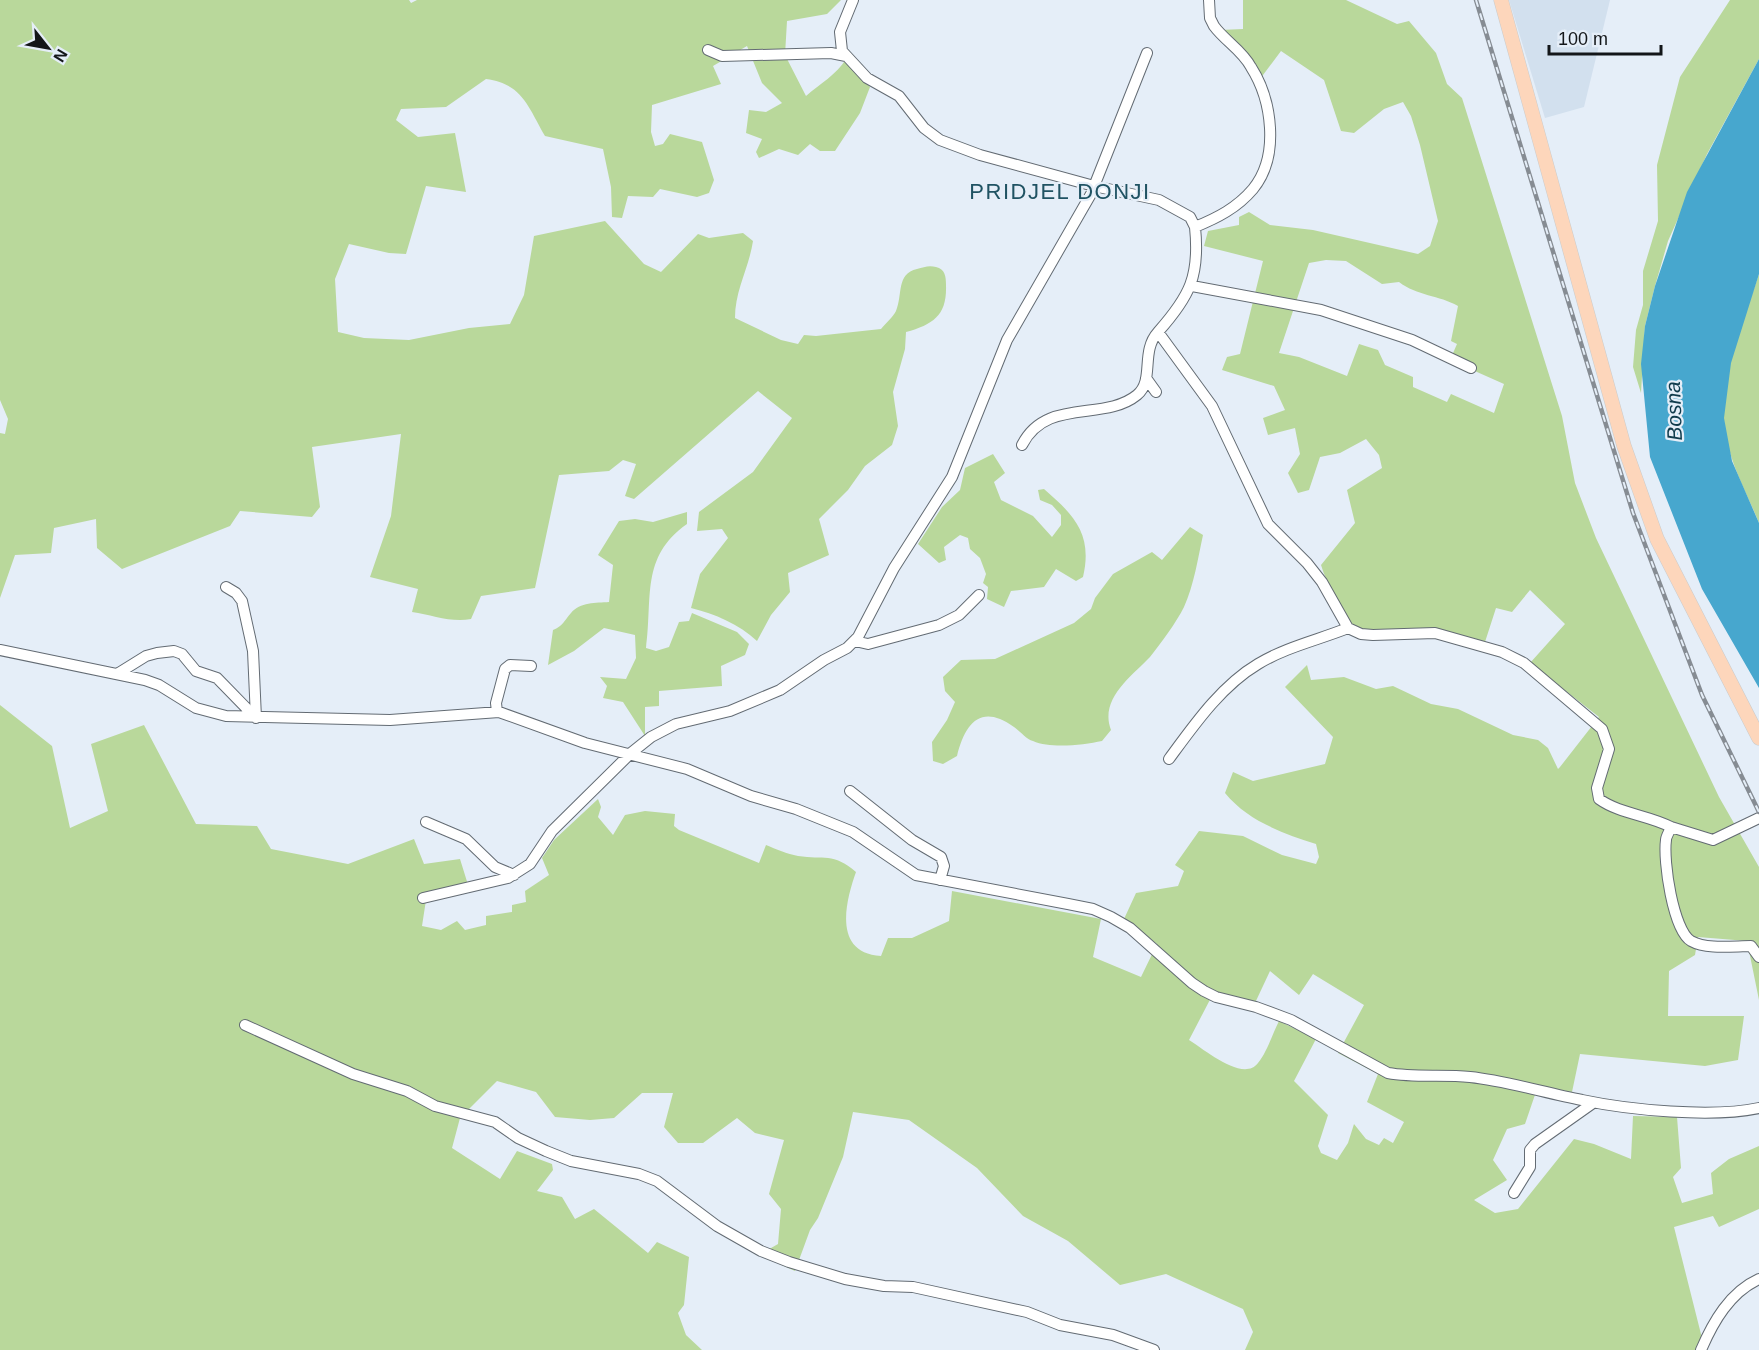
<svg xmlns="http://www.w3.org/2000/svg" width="1759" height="1350" viewBox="0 0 1759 1350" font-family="Helvetica,sans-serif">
	<rect width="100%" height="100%" fill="#e5eef8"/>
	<path fill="#d2e0ee" d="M1509,0h101l-26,107 -39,11z"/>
	<path fill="#b9d89b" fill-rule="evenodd" d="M0,0h409l2,3 6,-3h424l-14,14 -40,7 -2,34 21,41c15,-13 30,-21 40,-37l24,28 -10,26 -25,38h-15l-10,-7 -12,11 -19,-6 -20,9 -3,-6 6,-13 -16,-6 3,-23 17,2 16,-9 -20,-20 -15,-37 -34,20 8,18 -69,21 -1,27 4,14 8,-2 7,-10 32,8 12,38 -5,13 -12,4 -37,-8 -7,8 -25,-1 -6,22 -10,-1 -1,-30 -8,-38 -58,-13c-17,-29 -22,-52 -59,-57l-40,28 -45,2 -5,11 22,17 37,-4 11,59 -40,-6 -20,68 -17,-1 -40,-9 -14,35 3,53 26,6 45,2 60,-12 41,-4 14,-29 10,-59 71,-15 39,43 17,8 37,-38 11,4 34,-5 10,8c-4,27 -18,49 -18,77l46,22 17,4 6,-9 12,1 65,-7c5,-6 12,-12 15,-18 7,-17 0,-37 21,-42 7,-2 12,-4 19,-2 9,2 10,9 10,18 1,30 -12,39 -40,47l-1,17 -12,43 5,34 -6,19 -27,21 -17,24 -29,29 10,36 -41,18 2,19 -19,23 -14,26c-18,-17 -42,-27 -66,-33l9,-34 28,-36 -6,-9 -25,2 2,-19 54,-40 39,-54 -34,-27 -124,108 -9,-3 11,-32 -13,-4 -14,11 -50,4 -24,113 -54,8 -10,23c-19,4 -39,-4 -59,-7l6,-23 -48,-12 21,-61 10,-82 -89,13 8,60 -8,10 -72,-6 -10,15 -108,43 -25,-21 -1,-29 -42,9 -3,25 -36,2 -15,43v-165l5,1 3,-15 -8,-19z
		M1243,0h103l51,24 12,-3 27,32 11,31 15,14 100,318 13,67 21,55 123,259 40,70v133l-12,-59 -49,-4 -3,18 -26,16 -1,45h76l-6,44 -33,6 -125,-12 -8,38 -34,-6 -13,38 -18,5 -14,31 14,20 -33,20 21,13 23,-4 56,-70 20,5 37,15 2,-43 44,1 4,51 -8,9 9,26 31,-9 -2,-21 18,-14 30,-13v63l-40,18 -6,-11 -39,11 31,123h-460l8,-18 -10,-23 -77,-35 -46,11 -52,-44 -45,-25 -46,-48 -68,-48 -56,-8 -10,45 -25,61 -8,12 -15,41 -36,-16 19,-11 3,-35 -12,-15 15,-54 -29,-7 -18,-15 -34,25h-25l-14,-16 9,-34h-31l-28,25 -24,2 -35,-3 -19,-25 -39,-11 -37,37 -8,30 48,31 17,-28 35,13 1,6 -16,21 25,6 13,22 19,-10 54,44 9,-11 32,15 -5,48 -6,8 8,22 16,15h-702v-645l52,41 18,82 38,-17 -17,-67 53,-19 52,99 61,2 14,23 77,15 66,-25 10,25 36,-5 9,29 -43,12 -4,26 19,4 16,-9 8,9 21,-5v-9l26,-4v-7l14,-3 -1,-11 24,-16 -7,-17 12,-18 44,-41 3,8 -3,10 15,18 12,-20 20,-4 30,3 -1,12 5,4 80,33 7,-18c10,4 21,9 32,11 26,4 35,-4 58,16 -11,31 -23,81 25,84l7,-18h24l37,-17 3,-30 149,28 -8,38 48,20 16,-33 -33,-25 12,-26 42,-7 6,-15 -9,-6 24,-34 44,5 39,19 34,9 3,-7 -3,-13c-34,-11 -68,-23 -91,-51l8,-21 20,9 72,-17 8,-27 -48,-50 22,-22 4,15 33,-3 32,12 17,-3 38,18 27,5 55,26 25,5 10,8 10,21 2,-2 39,-50 -69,-54 35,-39 -35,-34 -18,22 -16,-4 -11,34 -120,-12 -16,-7c-8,-20 -22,-37 -28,-58l34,-42 -8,-33 35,-22 -3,-13 -13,-16 -26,14 -20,4 -11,33 -11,3 -10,-20 12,-19 -5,-26 -27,7 -5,-17 22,-8 -11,-24 -52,-16 5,-13 13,-3 23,-93 -59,-15 4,-15 31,-6v-8l10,-5 21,13 43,5 105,24 12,-8 8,-25 -18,-76 -9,-29 -8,-14 -19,7 -30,24 -13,-2 -17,-51 -43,-29 -21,28 -40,-49 23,-1zM1326,260l20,1 36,23 17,-2c18,14 40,13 59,24l-7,35 6,3 -7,16 54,24 -10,29 -43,-19 -4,8 -34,-15v-10l-28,-12 -7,-15 -19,-6 -12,32 -48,-19 -20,-4 30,-90zM1270,971l29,24 14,-21 51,31 -26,48 40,21 -11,28 37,20 -11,21 -9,-5 -5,7 -13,-6 -12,-15 -6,19 -11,17 -16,-7 -3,-7 10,-31 -34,-34 22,-42 -37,-18c-7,14 -12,31 -21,42 -15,20 -54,-14 -69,-23l25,-48 41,11z
		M1730,0h29v59l-52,95 -39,87 -13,45 -10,40 -4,67 -8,-26 3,-37 7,-25v-34l15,-50 -1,-56 23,-88z
		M1759,274v249c-11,-27 -26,-54 -32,-82 -13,-56 15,-115 32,-167z
		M993,454l12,19 -11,9 7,18 32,16 19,21 9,-12v-10l-9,-10 -12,-5 -2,-10 6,-1c30,26 49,45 39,88l-7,4 -20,-12 -12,18 -33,4 -7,16 -17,-8 1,-12 -5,-4 3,-9 -6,-16 -10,-9 -2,-11 -8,-3 -16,12 2,13 -7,3 -21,-19 24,-37 18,-17 5,-22z
		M687,512v12c-47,33 -34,74 -41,124l10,3 13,-4 10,-25 10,-1 3,-8 45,19 12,12 -4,11 -24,11 1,20 -63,5v15l-14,1v29l-22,-34 -20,-4 4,-12 -7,-9 26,2 10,-21 -1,-23 -31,-7 -30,23 -26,14 5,-35c10,-4 11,-9 18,-17 9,-11 25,-10 38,-11l4,-37 -15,-10 21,-34 16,-2 18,3z
		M1190,527l13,8c-5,23 -9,50 -19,72 -8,16 -23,36 -34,50 -18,19 -51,42 -39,73l-9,11c-19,4 -51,8 -69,0 -7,-2 -13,-10 -19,-14 -33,-24 -49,-4 -57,29l-14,8 -10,-3 -1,-19 15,-22 8,-18 -10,-11 -2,-14 18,-17 34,-1 79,-36 17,-14 4,-11 18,-24 39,-22 10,8z"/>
	<path fill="#47a7ce" d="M1759,59v215l-28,89 -7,55 8,43 27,62v165l-57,-99 -52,-132 -9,-93 4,-38 10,-40 32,-94z"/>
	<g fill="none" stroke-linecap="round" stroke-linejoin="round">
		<defs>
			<path id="minor" d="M853,0l-13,32 2,19 25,27 32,18 25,32 16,12 40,15 114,31 65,14 31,17 5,10
				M1209,0l1,18 4,8c11,15 28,24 37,41 21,33 29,89 2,122 -16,19 -36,29 -58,38 5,49 -5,69 -37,105l54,74 56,118 39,39 15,19 26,46 13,6 12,1 62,-2 67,19 22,11 78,66 7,20 -12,39 2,11c21,15 49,16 72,28 -1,4 -5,9 -5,13 -3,21 7,90 25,101 16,9 43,5 60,5l8,11
				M708,50l14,6 109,-3 15,3
				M1192,286l129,24 91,30 59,28
				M1146,378l10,14
				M1022,445c24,-48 82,-23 115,-50 18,-15 3,-43 21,-63
				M226,587l10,6 6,8 11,50 3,67
				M855,641l13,3 71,-19 20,-10 20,-20
				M0,650l145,30 14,5 37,23 30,8 164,4 109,-8 86,31 102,26 64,27 45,13 57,23 63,43 152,29 25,5 18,8 19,11 62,55 12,8 12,6 40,10 35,13 97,53c27,5 55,1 82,4 38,4 75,16 112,23 47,10 130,18 177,8
				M117,674l29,-18 11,-3 17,-2 8,3 14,17 21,7 39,40
				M497,712l-1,-9 9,-34 5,-4 21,1
				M1169,759c25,-34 52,-73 89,-95 28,-17 60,-24 90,-36
				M850,791l62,49 29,17 3,9 -4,14
				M426,822l40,17 29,28 19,8
				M1671,827l42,13 46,-22
				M423,898l85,-20 22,-14 22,-33 79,-78 20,-16 25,-13 54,-13 50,-21 44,-30 23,-12 11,-11 36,-69 58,-91 55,-137 84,-146 56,-141
				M245,1025l108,49 54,17 28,15 60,16 23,16 28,13 25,10 68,13 18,7 60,45 44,25 28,11 56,17 39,7 29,1 114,25 33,13 53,10 41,15
				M1514,1193l16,-26v-17l5,-6 58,-41
				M1701,1350c12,-28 29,-58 58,-71"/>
			<path id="major" d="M1501,0l123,446 33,93 102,199"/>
		</defs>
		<use href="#minor" stroke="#636b73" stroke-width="12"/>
		<use href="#major" stroke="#cbcccc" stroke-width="15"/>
		<use href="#minor" stroke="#fff" stroke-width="10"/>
		<use href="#major" stroke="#fdd6bb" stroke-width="14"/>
		<defs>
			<path id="rail" d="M1476,0l157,513 69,182 57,117"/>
		</defs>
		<use href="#rail" stroke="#868c93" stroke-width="4.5"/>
		<use href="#rail" stroke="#e5eef8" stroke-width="2" stroke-dasharray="7" stroke-linecap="butt"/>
	</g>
	<g text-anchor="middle" stroke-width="4.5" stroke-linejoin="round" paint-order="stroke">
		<g font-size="21" font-style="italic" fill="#103b4c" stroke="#e5eef8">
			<text transform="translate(1674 411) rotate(-92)" y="7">Bosna</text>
		</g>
		<g font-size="22" letter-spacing="1.5" fill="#205363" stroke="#e5eef8">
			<text x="1060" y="199">PRIDJEL DONJI</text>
		</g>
	</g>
	<g transform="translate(48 48) rotate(121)" stroke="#e5eef8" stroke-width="4.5" paint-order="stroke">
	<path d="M0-4.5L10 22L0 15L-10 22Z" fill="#131619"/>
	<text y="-9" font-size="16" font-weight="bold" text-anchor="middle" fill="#131619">N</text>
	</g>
	<path d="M1549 45v9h112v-9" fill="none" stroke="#131619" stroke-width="3"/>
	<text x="1558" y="45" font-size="18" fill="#131619" stroke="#e5eef8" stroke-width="4.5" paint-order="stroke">100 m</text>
</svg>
